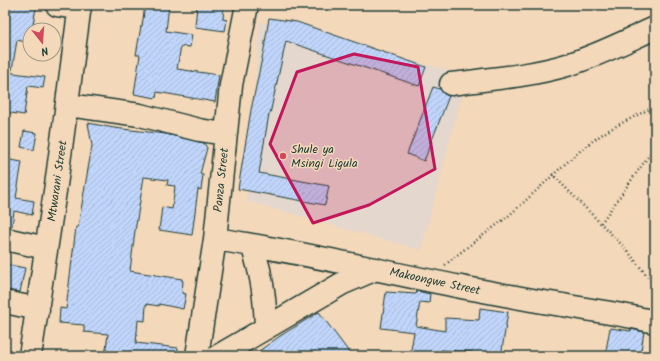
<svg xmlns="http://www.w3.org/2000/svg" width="660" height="361" viewBox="0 0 660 361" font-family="Kalam,sans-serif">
	<defs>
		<pattern id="building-hatch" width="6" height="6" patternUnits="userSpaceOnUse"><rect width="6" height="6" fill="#c0d5fa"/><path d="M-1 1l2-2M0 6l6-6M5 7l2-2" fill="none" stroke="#a5b8d7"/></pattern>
	</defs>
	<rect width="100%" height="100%" fill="#f3d8ba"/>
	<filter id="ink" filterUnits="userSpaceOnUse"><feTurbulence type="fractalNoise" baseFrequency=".025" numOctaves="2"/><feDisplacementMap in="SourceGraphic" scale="8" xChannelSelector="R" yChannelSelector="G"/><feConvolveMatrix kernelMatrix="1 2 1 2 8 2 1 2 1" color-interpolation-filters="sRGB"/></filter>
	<g filter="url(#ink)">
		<path fill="#e4d7cd" d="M260,22l207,53 -46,175 -175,-49z"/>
		<path fill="url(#building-hatch)" stroke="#1f3d34" d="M11,5h9l16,3 -4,22h-2v13l-13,-3 -5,30 -7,-1v-34z
			M145,5h24l-3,26 26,4 -2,12 -9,-1 -4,23 42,6 -4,27 -58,-10 -1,6 -22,-4 6,-39h-4l5,-29h1z
			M197,5h27l-1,14 4,1 -2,11 -30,-4z
			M269,18l28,4 129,45 -7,19 -133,-45 -16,73h-1l-10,59 70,13 -4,19 -87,-16 13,-79 13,-61z
			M5,72l40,5 -2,11 -15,-2 -4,29 -19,-3z
			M433,87l7,2 6,6 3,1 -25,65 -17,-7z
			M88,123l26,5 52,6 38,9 3,5 -7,26 3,1 -2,15 -3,-1 -6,46 -33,-5 3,-23 10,2 3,-23 -8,-1 1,-5 -24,-3 -9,54 -5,40 52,8v2h1l-1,12 4,1 -3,15 -24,-5v2l-13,-2 -1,17 -7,-1 -2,23 42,5v8h-73l3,-22 -24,-2v-7l-25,-2 1,-15 6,1 10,-82h2l14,-81z
			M24,131l13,2 -3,17 -13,-3z
			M5,159l17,3 -6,36 18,3 -2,14 -18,-4 -2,15 -7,-1z
			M5,264l20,4 -5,24 -15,-2z
			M417,291l13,3 -1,9 -9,-1 -4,24 29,5v-13l34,2 1,-12 28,4 -7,44 -29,-2 1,-2 -32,-2 -1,6h-30l4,-24 -33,-4 5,-36 30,2z
			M319,312l33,44h-100l28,-20z
			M610,328l21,3v-2l13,3 -4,24h-35z"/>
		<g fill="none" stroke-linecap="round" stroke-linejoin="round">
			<defs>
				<path id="minor" d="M57,5l23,3
					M451,84c39,-5 79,-8 116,-19 30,-9 59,-24 88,-37
					M68,105l72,10 59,15 26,4
					M5,239l41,9
					M215,239c83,12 164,32 246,48 34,6 68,13 102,18 31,6 62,9 92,17
					M252,245c10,30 13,52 14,83
					M5,302l33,7
					M30,356l27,-178 23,-173
					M197,356l18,-117 16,-154 16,-80
					M218,356l125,-73 33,-14"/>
			</defs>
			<use href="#minor" stroke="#1f3d34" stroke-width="25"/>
			<path stroke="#1f3d34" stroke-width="2.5" stroke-dasharray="1 3" stroke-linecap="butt" d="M552,174l74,75 29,37
				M601,223l54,-76
				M445,265c20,-17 42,-32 62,-48 30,-25 56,-54 87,-77 19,-14 41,-23 61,-34"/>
			<use href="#minor" stroke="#f3d8ba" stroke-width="22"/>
		</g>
	</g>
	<path fill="#c2185b" fill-opacity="0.2" stroke="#c2185b" stroke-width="3" stroke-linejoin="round" d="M354,54l64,13 17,102 -66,36 -56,18 -43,-79 27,-72z"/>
	<circle fill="#d1495b" stroke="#f3d8ba" stroke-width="1.5" cx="283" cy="156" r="4"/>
	<g text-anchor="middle" stroke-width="3" stroke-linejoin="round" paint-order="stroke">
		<g font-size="12" fill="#1f3d34" stroke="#f3d8ba" text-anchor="start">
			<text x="291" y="153">Shule ya<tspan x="291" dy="14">Msingi Ligula</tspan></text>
		</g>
		<g font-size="12" fill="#1f3d34" stroke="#f3d8ba">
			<text transform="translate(221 180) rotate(-84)" y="4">Panza Street</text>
			<text transform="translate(57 181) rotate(-82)" y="4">Mtwarani Street</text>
			<text transform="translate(435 281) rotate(12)" y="4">Makoongwe Street</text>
		</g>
	</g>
	<rect width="660" height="361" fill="none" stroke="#f3d8ba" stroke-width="20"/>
	<rect x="10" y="10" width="640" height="341" fill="none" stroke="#1f3d34" stroke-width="1.5" filter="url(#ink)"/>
	<g transform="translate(42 42) rotate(163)"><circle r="19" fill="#f3d8ba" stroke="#9e9a84"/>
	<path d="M0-3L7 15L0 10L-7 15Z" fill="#d1495b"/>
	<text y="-6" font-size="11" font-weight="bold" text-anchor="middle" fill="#1f3d34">N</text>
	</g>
</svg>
